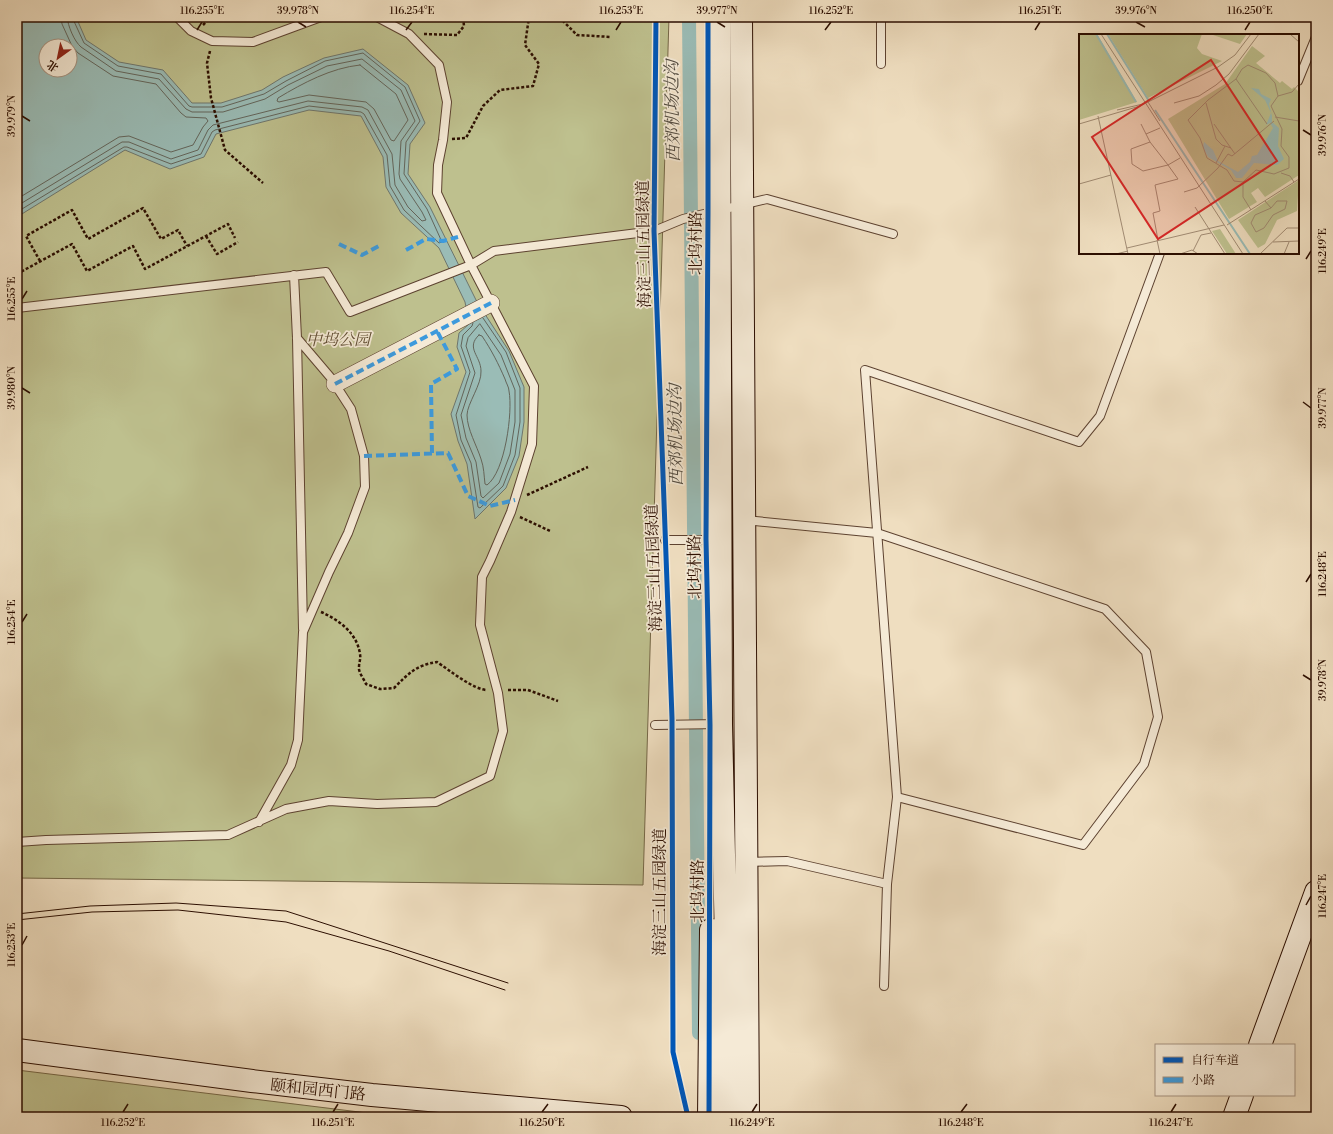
<svg xmlns="http://www.w3.org/2000/svg" width="1333" height="1134" viewBox="0 0 1333 1134" font-family="'Libre Bodoni','Noto Serif SC',serif">
	<rect width="100%" height="100%" fill="#efdec0"/>
	<filter id="stains"><feTurbulence type="fractalNoise" baseFrequency=".005" numOctaves="4"/><feColorMatrix values="0 0 0 0 .2 0 0 0 0 .09 0 0 0 0 .02 0 0 0 .5 -.17"/></filter>
	<radialGradient id="worn" r=".72"><stop offset=".6" stop-color="#630" stop-opacity="0"/><stop offset="1" stop-color="#630" stop-opacity=".3"/></radialGradient>
	<path fill="#bec08e" stroke="#756747" fill-rule="evenodd" d="M17,17h652l-26,868 -626,-7zM46,46h24v24h-24z
		M17,1070l383,47h-383z"/>
	<path fill="#9abcb6" stroke="#6e766d" fill-rule="evenodd" d="M17,17h59l10,23 33,22 44,8 29,33h29l41,-13 21,-13 41,-19 39,-9 45,36 17,38 -15,21 -2,30 22,33 47,95 32,49 15,36v35l-5,34 -13,32 -31,31 -8,-55 -9,-23 -7,-27 15,-42 -9,-25 2,-14 10,-9 -4,-22 -26,-54 -38,-35 -15,-26 -3,-30 -22,-41 -52,-6 -93,24 -12,23 -34,12 -45,-19 -108,67zM46,46h24v24h-24z"/>
	<g fill="none" stroke-linecap="round" stroke-linejoin="round">
		<path stroke="#63655b" stroke-width="1" d="M360,65l36,29 12,26 -14,21 -3,-1 -17,-31 -8,-7 -57,-7 -30,7 -2,-1 1,-3c25,-15 53,-30 82,-33z
			M17,199l102,-62 10,-1 42,16 22,-7 10,-18 5,-6 -2,-3 -20,-1 -5,-4 -25,-29 -43,-8 -35,-23 -6,-7 -10,-22 -1,-7
			M17,206l105,-64h7l42,17 27,-9 10,-20 5,-5 95,-24 54,6 6,3 24,44 3,31 13,22 14,14 4,-1 -4,-8 -22,-33 -1,-5 2,-33 14,-20 -14,-31 -39,-31 -35,7 -39,19 -23,14 -42,13h-31l-6,-3 -27,-30 -43,-8 -35,-24c-7,-6 -13,-21 -14,-30
			M17,212l107,-65h3l44,17 30,-10 11,-22 3,-2 94,-24 52,6 3,2 23,41 3,31 14,24 35,33 3,-1 -15,-33 -23,-35 2,-32 14,-21 -15,-34 -42,-34 -38,8 -39,20 -22,13 -42,13h-30l-3,-1 -28,-32 -43,-8 -34,-23 -12,-26
			M473,323l-1,3 -9,9 -2,11 9,26 -14,43 5,25 10,23 7,44 2,1 23,-22 12,-31 5,-33v-34l-14,-36 -23,-34
			M480,324l21,31 14,35v32l-5,32 -11,29 -16,15 -2,-2 -5,-34 -10,-24 -5,-23 14,-42 -9,-27 2,-8z
			M479,335l3,1c10,15 16,27 23,43 1,4 4,8 4,12 4,21 -4,81 -22,94l-2,-1c-1,-8 -1,-17 -4,-25 -4,-13 -14,-30 -14,-44 0,-11 15,-31 14,-44 0,-15 -16,-23 -2,-36z"/>
		<path stroke="#9abcb6" stroke-width="14" d="M689,17l10,1016"/>
		<defs>
			<path id="lane" d="M177,17l14,14 21,10 41,1 68,-25
				M881,64v-47
				M1298,81l18,-44
				M294,275l3,63 6,291
				M17,308l309,-36 24,40 121,-47 23,-14 160,-20 29,-12 84,-20 126,35
				M745,520l132,13 228,76 41,43 12,65 -14,47 -61,81 -186,-48 -32,-427 214,72 21,-26 60,-163
				M665,540h55
				M655,725l65,-1
				M259,822l32,-57 7,-25 5,-108 26,-60 19,-39 17,-46 -1,-31 -13,-47 -20,-31 -34,-40
				M17,842l29,-2 182,-5 58,-26 43,-8 48,3 59,-2 54,-26 13,-45 -5,-38 -18,-68 2,-48 8,-16 21,-49 21,-68 2,-58 -63,-121 -34,-72 1,-28 5,-25 4,-38 -8,-37 -30,-31 -32,-17
				M747,862l40,-1 100,23
				M884,986l3,-102 10,-87"/>
			<path id="street" d="M335,384l156,-81"/>
			<path id="secondary" d="M719,17l2,707 9,393
				M741,17l7,1100
				M1260,1045l56,-153
				M17,1050l235,31 120,14 249,22
				M709,1117l2,-187
				M1234,1117l8,-22"/>
		</defs>
		<use href="#lane" stroke="#5d4230" stroke-width="10"/>
		<use href="#street" stroke="#5d4230" stroke-width="18"/>
		<use href="#secondary" stroke="#2c0e00" stroke-width="24"/>
		<path stroke="#2c0e00" stroke-width="2.5" stroke-dasharray="3 2" stroke-linecap="butt" d="M559,17l18,18 34,2
			M203,25l8,-8
			M424,34l33,1 7,-9 -1,-9
			M210,51l-3,12 4,35 14,52 38,33
			M452,139l14,-1 17,-32 17,-16 33,-4 6,-22 -14,-19 4,-28
			M206,236l11,18 21,-12
			M40,261l-14,-25 46,-26 16,29 55,-31 18,31 17,-9 9,16
			M17,274l55,-30 15,27 46,-25 12,23 83,-45 7,14
			M527,495l61,-28
			M520,517l30,14
			M321,612c18,8 36,21 39,42 1,5 -1,8 -1,13 -1,5 5,12 7,17l14,5 14,-1c14,-14 22,-23 43,-26 12,8 37,28 50,28
			M508,690h20l30,11"/>
		<use href="#lane" stroke="#f5ead6" stroke-width="8"/>
		<use href="#street" stroke="#f5ead6" stroke-width="17"/>
		<use href="#secondary" stroke="#f5ead6" stroke-width="22"/>
		<path stroke="#2c0e00" stroke-width="1" d="M17,914l73,-8 86,-3 110,8 222,72
			M17,920l75,-8 86,-2 108,12 103,29 116,39"/>
		<path stroke="#3d9adc" stroke-width="4" stroke-dasharray="8 4" stroke-linecap="butt" d="M339,244l23,11 17,-9
			M406,250l20,-11 17,2 15,-4
			M335,384l156,-81
			M432,453l-1,-69 26,-15 -20,-38
			M364,456l84,-3 20,43 22,10 25,-6"/>
		<defs>
			<path id="cycleway" d="M656,17l-2,214 18,487 1,334 15,65
				M708,17v196l-2,326 4,186 -1,392"/>
		</defs>
		<use href="#cycleway" stroke="#f5ead6" stroke-width="8"/>
		<use href="#cycleway" stroke="#0057b8" stroke-width="5"/>
	</g>
	<path fill="none" stroke="#2c0e00" stroke-width="1.5" d="M298,22l8,5M717,22l8,5M1136,22l9,5M197,30l5,-8M406,30l6,-8M616,30l5,-8M825,30l6,-8M1035,30l5,-8M1245,30l5,-8M22,116l8,5M1303,130l8,5M1306,259l5,-8M22,299l5,-8M22,388l8,5M1303,402l8,6M1306,582l5,-8M22,622l5,-8M1303,675l8,5M1306,905l5,-9M22,945l5,-9M123,1112l5,-8M333,1112l5,-8M542,1112l6,-8M752,1112l5,-8M961,1112l6,-8M1171,1112l5,-8"/>
	<g text-anchor="middle" stroke-width="3.5" stroke-linejoin="round" paint-order="stroke">
		<g font-size="16" fill="#2c0e00" stroke="#f5ead6">
			<text transform="translate(695 243) rotate(-90)" y="6">北坞村路</text>
			<text transform="translate(643 244) rotate(-91)" y="6">海淀三山五园绿道</text>
			<text transform="translate(694 567) rotate(-91)" y="6">北坞村路</text>
			<text transform="translate(653 568) rotate(-92)" y="6">海淀三山五园绿道</text>
			<text transform="translate(697 891) rotate(-90)" y="6">北坞村路</text>
			<text transform="translate(659 892) rotate(-90)" y="6">海淀三山五园绿道</text>
			<text transform="translate(318 1089) rotate(6)" y="6">颐和园西门路</text>
		</g>
		<g font-size="16" font-style="italic" fill="#5f4c32" stroke="#f5ead6">
			<text x="338" y="345">中坞公园</text>
		</g>
		<g font-size="17" font-style="italic" fill="#524b40" stroke="#f5ead6">
			<text transform="translate(672 111) rotate(-91)" y="6">西郊机场边沟</text>
			<text transform="translate(675 435) rotate(-91)" y="6">西郊机场边沟</text>
		</g>
	</g>
	<g transform="translate(1079 34)">
		<rect width="220" height="220" fill="#efdec0"/>
		<path d="M0,0h18l40,68 -58,18zM29,0h94l-5,14 5,6 20,7 -74,37zM131,0h37l-7,10zM173,12l13,10 -9,7 24,20 2,-2 10,8 2,-2 5,5v83l-34,22 -7,-9 -7,5 6,9 -28,17 -61,-100 57,-35zM220,146l-2,31 -20,9 -12,24 -7,4 -20,-28zM141,195l16,25h-9l-15,-23z" fill="#bec08e"/>
		<path d="M172,54l8,1 2,5 10,5 -2,5 3,12v6l7,6 -1,18 6,13 -7,6 -23,-2 -12,15h-6l-5,-8 -23,-13 -5,-10 1,-5 9,8 5,11 20,11 12,-10 2,-6 5,-1 16,-27 -3,-5 -4,2 5,-12 -6,-13z" fill="#9abcb6"/>
		<path fill="none" stroke="#9abcb6" stroke-width="2" d="M17,0l40,68M28,0l42,67M76,76l95,144"/>
		<path fill="none" stroke="#a18b73" stroke-width="1" d="M22,0l142,220M211,0l9,8M157,45l31,45M199,62l-3,-13 -9,-10 -18,-8 -6,4 -6,10 -28,21 -20,20 12,18 7,20 20,12 7,11 9,1 13,-12 18,4 15,-6v-11l-8,-11 1,-17 -11,-23 7,-10 14,-4 7,-8M69,68l12,19M95,69l25,-7 17,-11 13,-11 30,-40M127,69l10,36 6,6 9,3M38,76l26,-6M19,82l30,138M196,83l24,4v-8M0,90l61,-18 78,-39 17,-12 16,-21M62,90l9,18M135,90l21,30M67,100l14,-6M137,129l9,-17M202,139l9,3 4,6M164,148v15l8,13M0,150l32,-9M105,158l13,-4 21,-20 10,-14 4,2 42,-35M186,167l6,7 -16,7 -4,8 5,9 8,-4 9,-13 12,-6 2,-8h-10l-6,7M116,173l30,47M148,191l72,-46M78,206l3,14M79,206l-5,-27 7,-2 -5,-26 23,-6 -10,-14 -18,-23 -19,7 1,15 11,7 25,-6 12,-7M194,208l26,-1M48,214l97,-23M114,217l8,-16 10,-2M37,220l12,-3M101,220l12,-4 6,4M181,220l27,-26h12M205,220l5,-12"/>
		<path fill="#d62828" fill-opacity="0.15" stroke="#d62828" stroke-width="2" d="M132,26l66,101 -119,78 -66,-102z"/>
		<rect width="220" height="220" fill="none" stroke="#2c0e00" stroke-width="2"/>
	</g>
	<rect width="1333" height="1134" fill="none" stroke="#efdec0" stroke-width="44"/>
	<rect x="1155" y="1044" width="140" height="52" fill="#f5ead6" stroke="#a59280"/>
	<rect x="1163" y="1057" width="20" height="6" fill="#0057b8" stroke="#a59280"/>
	<text x="1191" y="1064" font-size="12" fill="#2c0e00">自行车道</text>
	<rect x="1163" y="1077" width="20" height="6" fill="#3d9adc" stroke="#a59280"/>
	<text x="1191" y="1084" font-size="12" fill="#2c0e00">小路</text>
	<g transform="translate(58 58) rotate(213)"><circle r="19" fill="#f5ead6" stroke="#a59280"/>
	<path d="M0-3L7 15L0 10L-7 15Z" fill="#8f2418"/>
	<text y="-6" font-size="11" font-weight="bold" text-anchor="middle" fill="#2c0e00">北</text>
	</g>
	<rect x="22" y="22" width="1289" height="1090" fill="none" stroke="#2c0e00" stroke-width="1.5"/>
	<g font-size="10" text-anchor="middle" fill="#2c0e00">
		<text x="202" y="14">116.255°E</text>
		<text x="298" y="14">39.978°N</text>
		<text x="412" y="14">116.254°E</text>
		<text x="621" y="14">116.253°E</text>
		<text x="717" y="14">39.977°N</text>
		<text x="831" y="14">116.252°E</text>
		<text x="1040" y="14">116.251°E</text>
		<text x="1136" y="14">39.976°N</text>
		<text x="1250" y="14">116.250°E</text>
		<text transform="translate(11 116) rotate(-90)" y="4">39.979°N</text>
		<text transform="translate(1322 135) rotate(-90)" y="4">39.976°N</text>
		<text transform="translate(1322 251) rotate(-90)" y="4">116.249°E</text>
		<text transform="translate(11 299) rotate(-90)" y="4">116.255°E</text>
		<text transform="translate(11 388) rotate(-90)" y="4">39.980°N</text>
		<text transform="translate(1322 408) rotate(-90)" y="4">39.977°N</text>
		<text transform="translate(1322 574) rotate(-90)" y="4">116.248°E</text>
		<text transform="translate(11 622) rotate(-90)" y="4">116.254°E</text>
		<text transform="translate(1322 680) rotate(-90)" y="4">39.978°N</text>
		<text transform="translate(1322 896) rotate(-90)" y="4">116.247°E</text>
		<text transform="translate(11 945) rotate(-90)" y="4">116.253°E</text>
		<text x="123" y="1126">116.252°E</text>
		<text x="333" y="1126">116.251°E</text>
		<text x="542" y="1126">116.250°E</text>
		<text x="752" y="1126">116.249°E</text>
		<text x="961" y="1126">116.248°E</text>
		<text x="1171" y="1126">116.247°E</text>
	</g>
	<rect width="100%" height="100%" filter="url(#stains)"/>
	<rect width="100%" height="100%" fill="url(#worn)"/>
</svg>
